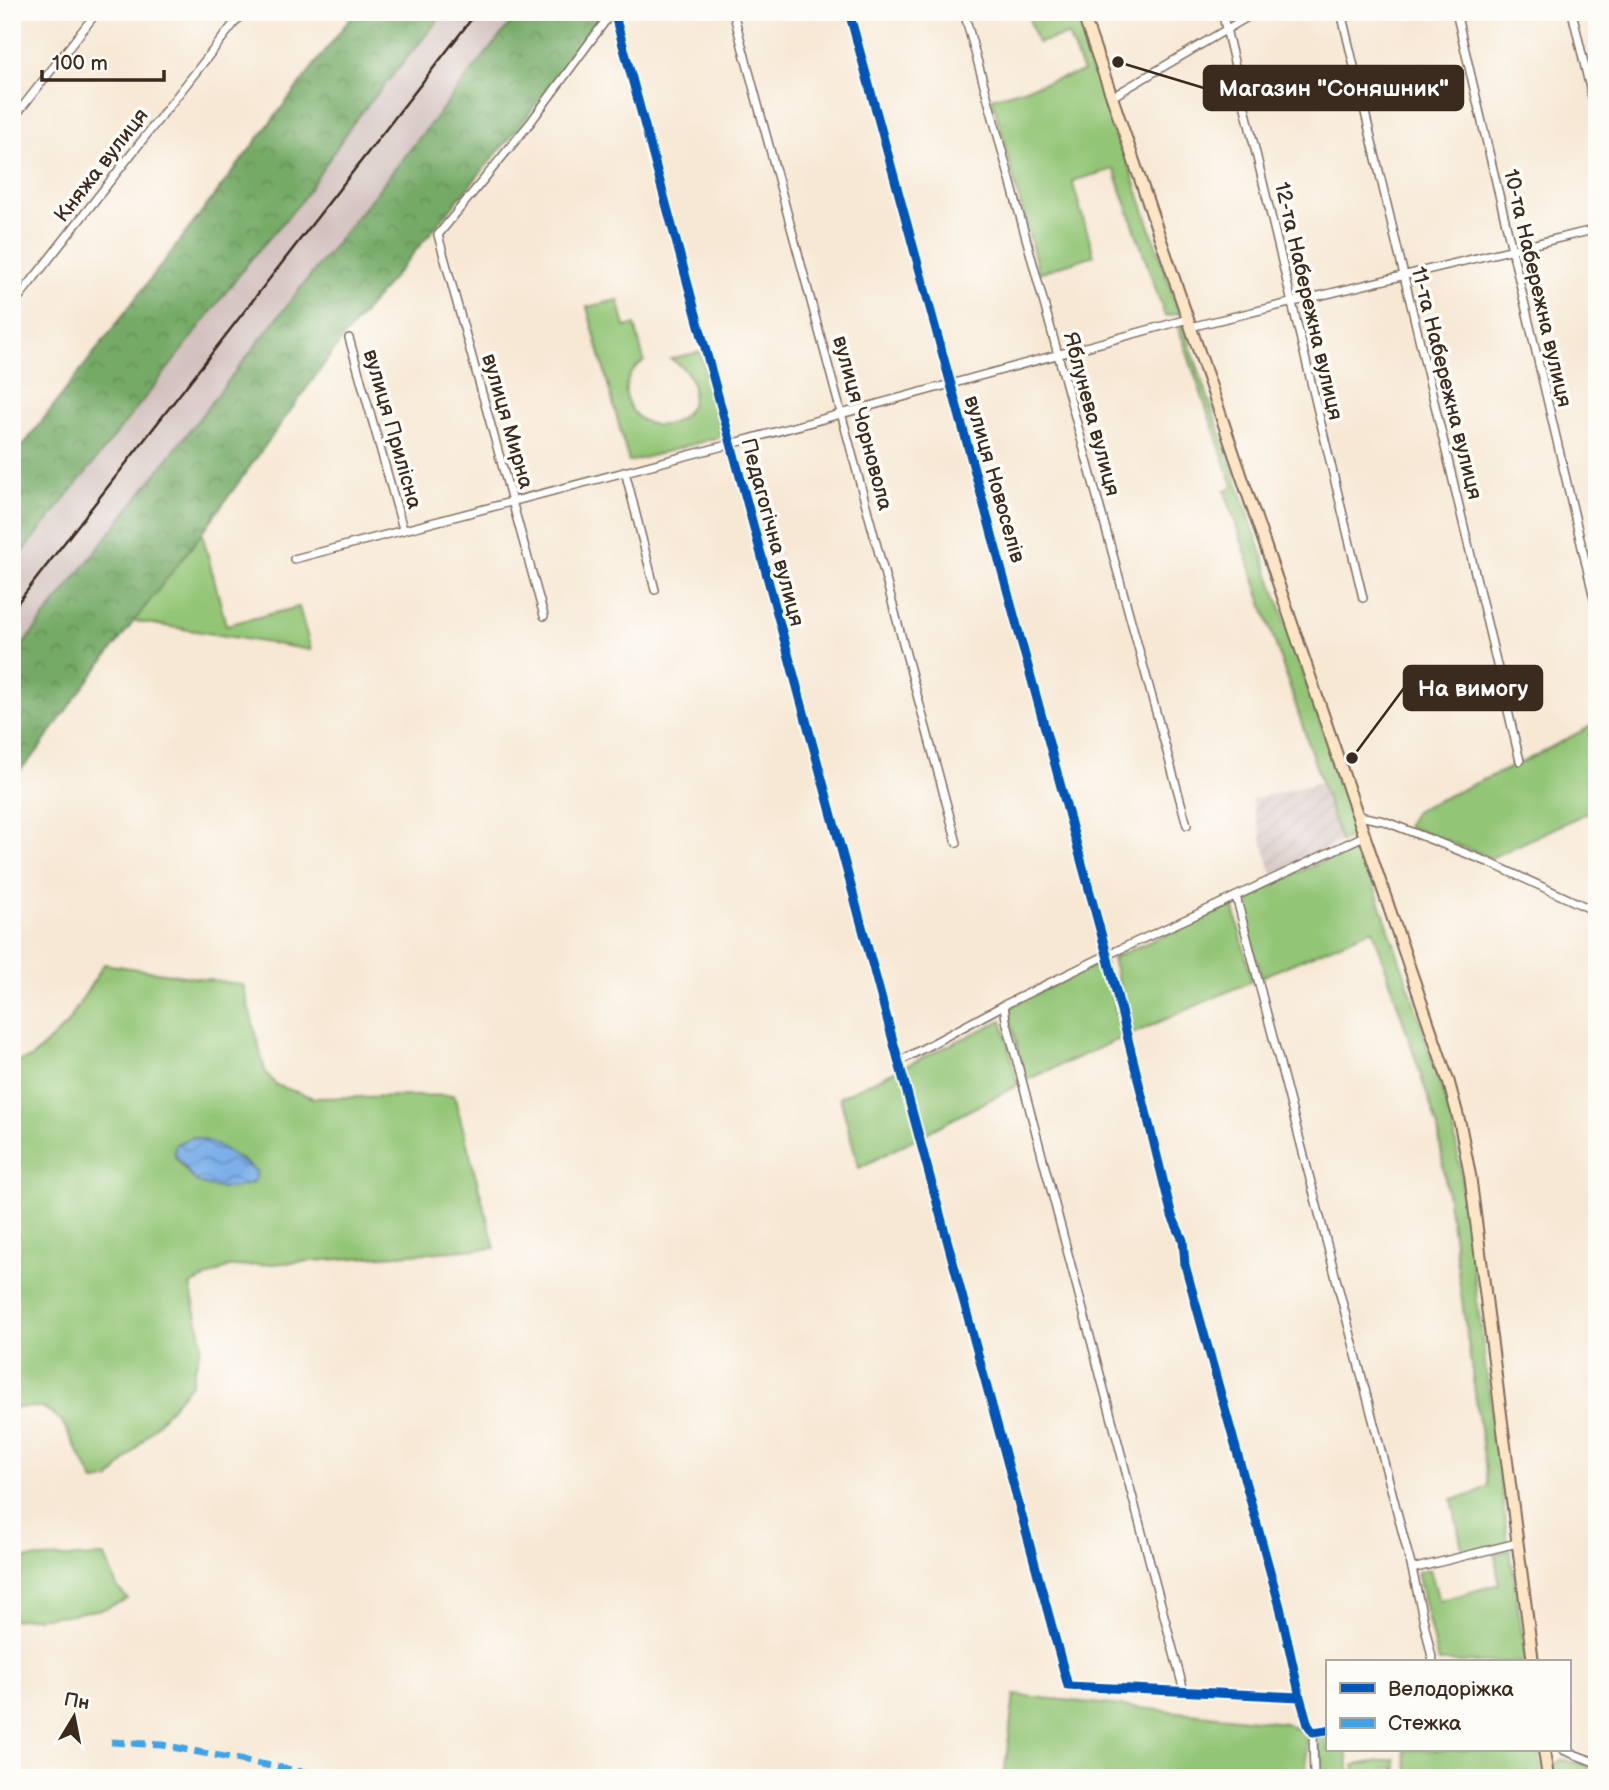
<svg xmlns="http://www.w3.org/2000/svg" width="1609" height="1790" viewBox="0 0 1609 1790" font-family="'Balsamiq Sans',sans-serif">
	<defs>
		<pattern id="industrial-furrows" width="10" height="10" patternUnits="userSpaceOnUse" patternTransform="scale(1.75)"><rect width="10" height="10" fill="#d1bfbd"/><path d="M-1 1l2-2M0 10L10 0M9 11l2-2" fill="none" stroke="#b4a4a2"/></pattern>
		<pattern id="forest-crowns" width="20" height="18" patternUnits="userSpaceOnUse" patternTransform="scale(1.75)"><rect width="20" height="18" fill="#75aa66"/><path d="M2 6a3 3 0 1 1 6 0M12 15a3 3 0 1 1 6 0" fill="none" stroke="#618b53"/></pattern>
		<pattern id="water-waves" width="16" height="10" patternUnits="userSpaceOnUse" patternTransform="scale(1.75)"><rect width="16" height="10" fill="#7db0e9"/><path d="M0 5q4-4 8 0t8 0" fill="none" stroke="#688fbc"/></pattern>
	</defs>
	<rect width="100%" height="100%" fill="#fdfcf7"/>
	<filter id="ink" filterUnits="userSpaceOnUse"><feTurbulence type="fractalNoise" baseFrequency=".0143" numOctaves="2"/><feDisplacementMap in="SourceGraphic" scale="14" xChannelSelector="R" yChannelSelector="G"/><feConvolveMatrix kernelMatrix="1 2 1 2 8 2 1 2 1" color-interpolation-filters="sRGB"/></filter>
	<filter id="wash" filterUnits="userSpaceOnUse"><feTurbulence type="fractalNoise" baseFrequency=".00686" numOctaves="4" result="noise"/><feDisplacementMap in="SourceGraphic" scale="28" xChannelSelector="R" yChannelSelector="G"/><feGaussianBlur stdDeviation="1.57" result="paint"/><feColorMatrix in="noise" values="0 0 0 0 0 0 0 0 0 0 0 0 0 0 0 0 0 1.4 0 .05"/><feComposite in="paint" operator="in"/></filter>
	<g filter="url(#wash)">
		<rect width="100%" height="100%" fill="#f7e8d4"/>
		<path fill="url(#industrial-furrows)" d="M1321,782l20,60 -69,33 -21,-75z"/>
		<path fill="#d1bfbd" d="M445,12h74l-224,283 -283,364v-93l158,-200 82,-108 48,-55 53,-80z"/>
		<path fill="#92c575" stroke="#66784a" stroke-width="2" fill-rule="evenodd" d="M1027,12h48l18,50 -4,2 4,11 5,-1 81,239 -14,3 -51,-147 -42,12 22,74 -55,18 -47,-175 91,-26 -15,-37 -31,8z
			M618,300l7,27 10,-2 9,36c-44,29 1,86 38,56 7,-6 11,-15 11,-24 1,-17 -9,-27 -23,-34l30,-7 20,77 -1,8 -90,25 -42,-155z
			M1183,325l154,446 -3,2 3,10 4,-1 18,52 -18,8 -116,-351 8,-5 -55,-160z
			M202,533l24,92 73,-18 12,43 -177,-29z
			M1597,723v85l-106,50 -85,-32 10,-16 107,-48z
			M1360,845l52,151 41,129 8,51 47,366 -45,11 -11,-54 19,-4 17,-9 -50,-358 -65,-199 -112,48 -20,-80z
			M1233,905l19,76 -120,53 -20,-76z
			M1104,961l18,77 -96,42 -16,-61 -2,-12z
			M104,964l139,21 22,86 11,14 38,13 140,-3 41,153 -266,19 -39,18 12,56 -11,43 -82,96 -15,1 -33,-61 -19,-13 -30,1v-345l19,-5 35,-33zM230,1156l10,3 16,12 -22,16h-22l-23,-13 -13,-16z
			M1002,1020l16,65 -159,83 -19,-71z
			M1510,1550l16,112h-88l-21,-90 13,-3 9,32 60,-17 -4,-31z
			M105,1556l12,31 11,12 -25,10 -38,6 -53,5v-61z
			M1014,1695l271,28 20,10 2,45h-303z
			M1327,1735v15h19l4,28h-31l-1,-41z
			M1404,1750h135l3,28h-134z
			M1395,1759l2,12h-3l-1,-3 -11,2v3l-9,2v3h-17l-2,-13z
			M1562,1760l19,4 16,6v8h-44l-1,-13z"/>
		<path fill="url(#forest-crowns)" stroke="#586a42" stroke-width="2" d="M355,12h90l-92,111 -53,80 -48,55 -82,108 -158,200v-106z
			M519,12h86l-82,110 -177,212 -144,199 -127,165 -39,55 -24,26v-120l283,-364z"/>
		<path fill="url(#water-waves)" stroke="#5c6d84" stroke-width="2" d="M192,1137c26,4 43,21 64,34v7l-3,5c-16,6 -42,8 -57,-2 -6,-4 -9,-11 -14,-17 -6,-7 -10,-11 -6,-20z"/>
	</g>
	<g filter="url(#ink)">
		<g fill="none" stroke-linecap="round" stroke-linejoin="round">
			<defs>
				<path id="street" d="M614,12c154,557 301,1116 454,1674l232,11 8,28 5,7 14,-2
					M733,12l224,831
					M849,12l258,943 65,261 11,24 2,25 95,342 20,90
					M964,12l223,813
					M1222,12l141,586
					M1341,12l179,749
					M1456,12l141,599
					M1572,12l25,106
					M1112,97l144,-85
					M12,120l85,-108
					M12,306l231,-294
					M1190,327l407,-98
					M349,338l54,191
					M625,471l30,119
					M294,559l437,-115 457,-125
					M544,616l-106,-381 92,-112 82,-111
					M1359,816l25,5 104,41 109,50
					M1236,896l176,673 105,-26
					M1004,1005l2,15 178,671
					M900,1061l104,-56 103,-50 106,-48 153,-72
					M1412,1569l21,93
					M1313,1732l1,46
					M1563,1750l34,13"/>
				<path id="secondary" d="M1082,12l30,85 337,986 11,41 10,51 63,487
					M1544,1750l4,28"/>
			</defs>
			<use href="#street" stroke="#7d6c5e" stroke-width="10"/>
			<use href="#secondary" stroke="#7d6c5e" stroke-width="14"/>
			<use href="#street" stroke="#fff" stroke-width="7"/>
			<use href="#secondary" stroke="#fee5c5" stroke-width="10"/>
			<path stroke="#3b2a1e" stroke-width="2.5" d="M12,610l465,-598"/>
			<path stroke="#3fa3ea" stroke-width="7" stroke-dasharray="14 7" stroke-linecap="butt" d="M111,1742l51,3 172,33"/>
			<defs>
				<path id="cycleway" d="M614,12c154,557 301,1116 454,1674l232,11 8,28 5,7 14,-2
					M849,12l258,943 65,261 11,24 2,25 95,342 20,90"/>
			</defs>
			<use href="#cycleway" stroke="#fdfcf7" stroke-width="13"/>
			<use href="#cycleway" stroke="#0057b8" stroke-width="9"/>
		</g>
	</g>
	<g text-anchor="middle" stroke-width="7" stroke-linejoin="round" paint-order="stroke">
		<g font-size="21" fill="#3b2a1e" stroke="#fdfcf7">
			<text transform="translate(101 165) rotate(-52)" y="7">Княжа вулиця</text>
			<text transform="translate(1538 288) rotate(77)" y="7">10-та Набережна вулиця</text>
			<text transform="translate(1309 301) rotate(77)" y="7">12-та Набережна вулиця</text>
			<text transform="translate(1447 383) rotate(76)" y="7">11-та Набережна вулиця</text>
			<text transform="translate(1092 414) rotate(75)" y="7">Яблунева вулиця</text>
			<text transform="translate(508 421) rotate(74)" y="7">вулиця Мирна</text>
			<text transform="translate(863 423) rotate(75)" y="7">вулиця Чорновола</text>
			<text transform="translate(393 429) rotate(74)" y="7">вулиця Прилісна</text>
			<text transform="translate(995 479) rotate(74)" y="7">вулиця Новоселів</text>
			<text transform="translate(773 532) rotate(75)" y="7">Педагогічна вулиця</text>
		</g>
	</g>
	<path fill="none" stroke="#3b2a1e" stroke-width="2.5" d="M1118 62L1204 88M1352 758L1404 688"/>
	<g fill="#3b2a1e" stroke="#fdfcf7" stroke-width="2.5">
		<circle cx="1118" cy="62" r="7"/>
		<circle cx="1352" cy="758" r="7"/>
	</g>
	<g fill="#3b2a1e" stroke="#3b2a1e" stroke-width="2.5">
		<rect x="1204" y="66" width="259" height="44" rx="7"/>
		<rect x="1404" y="666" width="138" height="44" rx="7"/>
	</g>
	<g font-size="23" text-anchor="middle" font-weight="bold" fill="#fff">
		<text x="1334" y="96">Магазин "Соняшник"</text>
		<text x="1473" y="696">На вимогу</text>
	</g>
	<rect width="1609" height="1790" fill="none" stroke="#fdfcf7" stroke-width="42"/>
	<rect x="1326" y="1660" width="245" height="91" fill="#fdfcf7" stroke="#afa8a0" stroke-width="2"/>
	<rect x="1340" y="1683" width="35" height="10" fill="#0057b8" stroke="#afa8a0" stroke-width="2"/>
	<text x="1388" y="1696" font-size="21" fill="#3b2a1e">Велодоріжка</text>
	<rect x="1340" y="1718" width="35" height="10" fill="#3fa3ea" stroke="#afa8a0" stroke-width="2"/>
	<text x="1388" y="1730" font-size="21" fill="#3b2a1e">Стежка</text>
	<g transform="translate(74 1717) rotate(10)" stroke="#fdfcf7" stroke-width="5" paint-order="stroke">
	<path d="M0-5L12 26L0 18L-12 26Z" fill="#3b2a1e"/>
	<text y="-10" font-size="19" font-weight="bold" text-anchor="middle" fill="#3b2a1e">Пн</text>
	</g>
	<path d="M42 70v10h122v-10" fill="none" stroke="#3b2a1e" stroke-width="3.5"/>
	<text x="52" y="70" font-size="21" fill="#3b2a1e" stroke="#fdfcf7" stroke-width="5" paint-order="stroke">100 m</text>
</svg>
